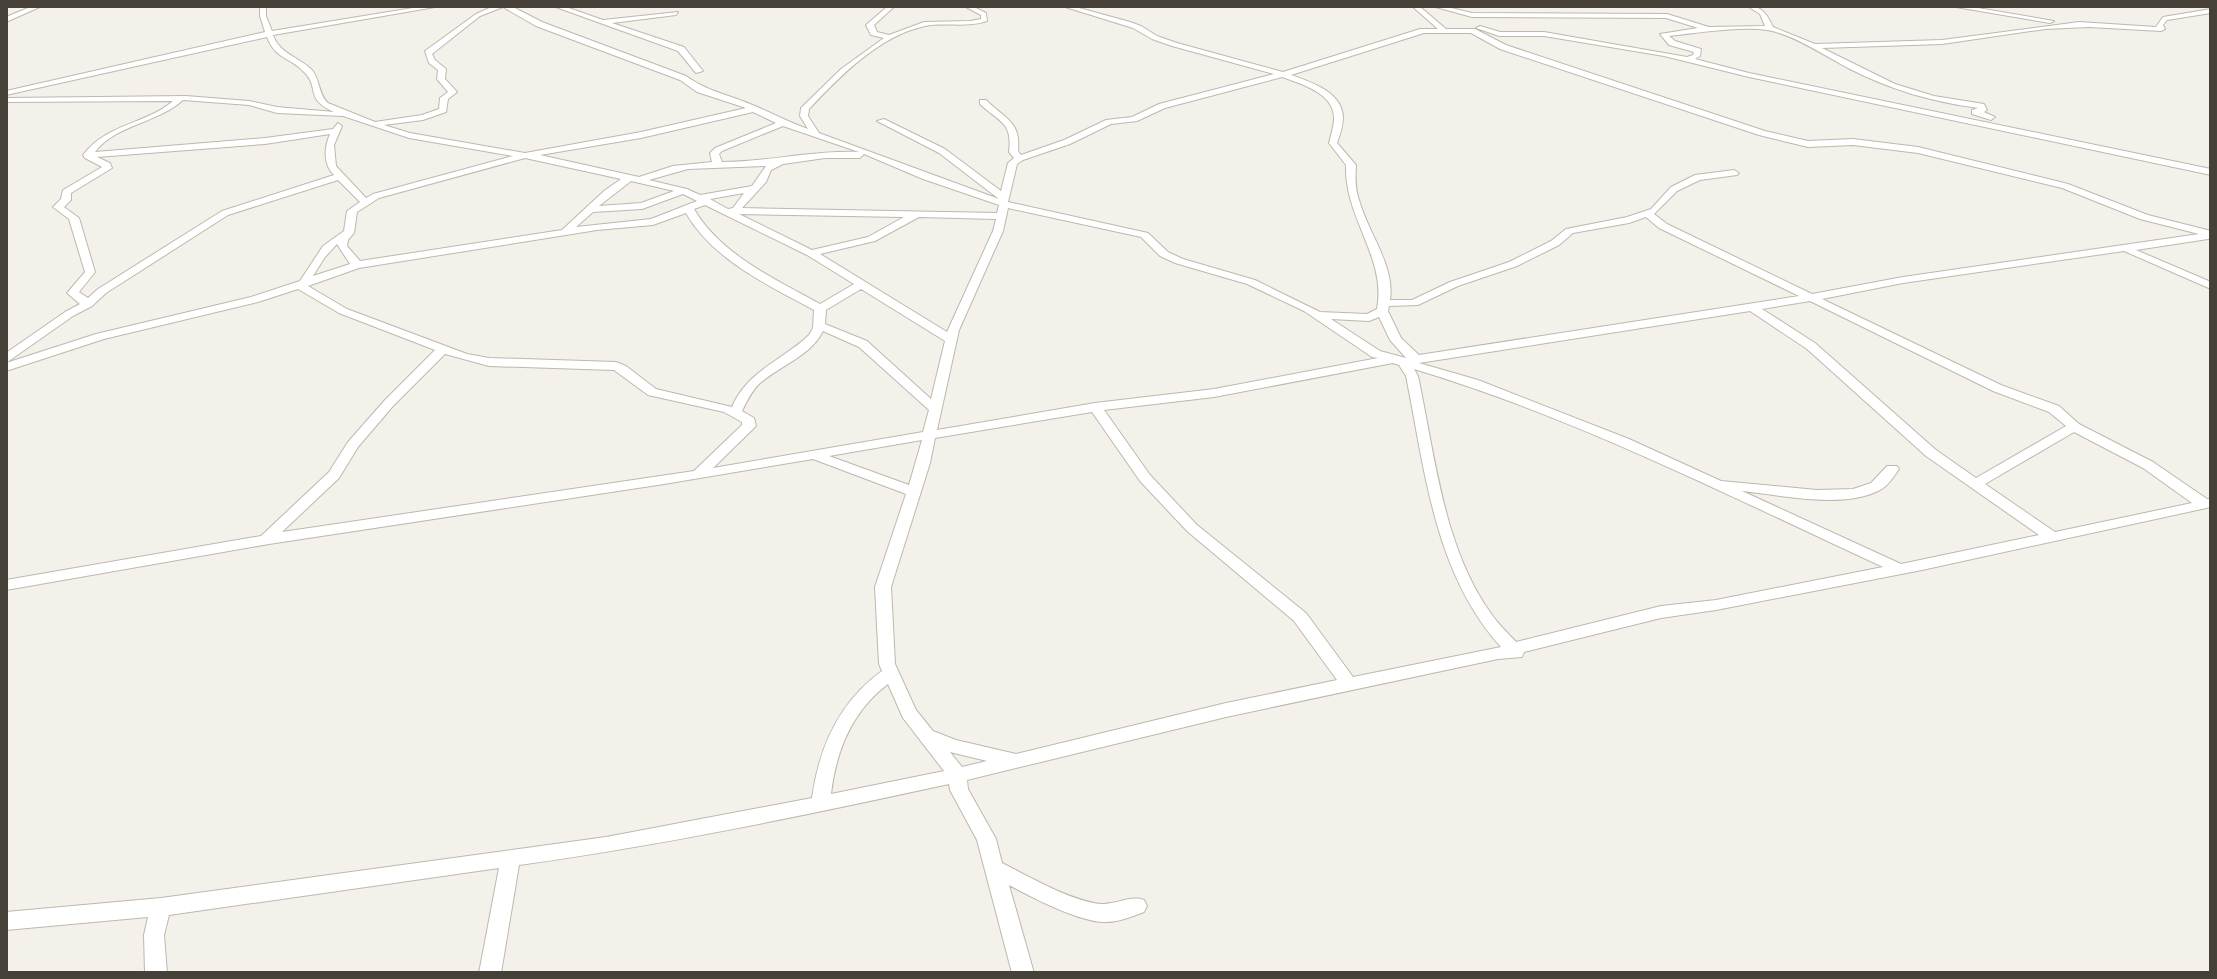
<svg xmlns="http://www.w3.org/2000/svg" width="2217" height="979" viewBox="0 0 2217 979" font-family="'PT Sans',sans-serif">
	<rect width="100%" height="100%" fill="#f3f1ea"/>
	<g fill="none" stroke-linecap="round" stroke-linejoin="round">
		<defs>
			<path id="street" d="M33,6h9l-36,16v-5z
				M260,6h6v10l6,15 153,-25h16l-168,29c7,19 24,21 38,34 9,9 7,25 17,34l47,19 47,-7 17,-6 1,-11 8,-6 -11,-13 1,-9 -9,-7 -4,-12 51,-37 18,-8h17l31,16 144,54c21,15 40,18 64,28 20,8 38,18 58,25l-8,-13 1,-8 40,-39 43,-31 -13,-3 -5,-10 22,-19h7l-21,19 3,7 12,3 35,-13 46,-1 11,-2v-4l-15,-8 6,-1 14,7 1,8c-20,7 -41,1 -62,5 -46,10 -85,50 -116,83l-1,7 11,17 180,66 -60,-46 -62,-32 7,-2 61,30 56,42 7,-28 6,-5 -5,-6c4,-30 -10,-30 -29,-48v-4h6c19,19 35,21 32,51l3,4 43,-15 42,-20 26,-3 27,-13 115,-30 -102,-28 -20,-7 -19,-11 -71,-22h10l58,16 11,4 16,10 20,7 106,29 137,-43h18l-26,-23h7l27,23h29l31,16 259,86 43,10 45,-2 65,8 150,37 80,31 63,16v7l-3,1 -72,11 75,32v7l-87,-38 -221,32 -81,16 179,86 58,21 20,18 74,38 54,37h4v8l-289,63 -206,40 -55,8 -137,34 -2,5 -24,2 -272,58 -259,63 1,9 28,50 6,24c28,14 69,38 99,41 15,1 29,-9 43,-4l3,6 -3,6c-13,5 -28,11 -42,10 -27,-2 -69,-24 -93,-37l25,88h-22l-35,-133 -27,-50 -1,-6c-142,31 -285,61 -430,81l-18,108h-22l20,-105 -330,47 -5,20 3,38h-22l-1,-38 4,-18 -142,13v-18l155,-14 445,-61 206,-39c7,-51 27,-96 70,-127l-3,-7 -4,-77 31,-93 -93,-35 -149,25 -395,60 -263,46v-10l255,-44 68,-64 19,-30 37,-42 50,-50 -96,-37 -41,-24 -40,13 -154,37 -98,32v-8l90,-29 155,-37 49,-16 23,-35 21,-15 3,-20 13,-9 -22,-22 -110,35 -122,78 -14,13 -19,10 -67,47v-10l59,-41 15,-8 -13,-11 18,-21 -16,-53 -16,-12 8,-8 2,-9 39,-23 -17,-9 -2,-3c24,-32 62,-30 90,-54l-167,1v-4l180,-2 63,5 28,6 57,5c-30,-13 -14,-25 -30,-40 -14,-15 -29,-13 -37,-35l-261,58v-4l259,-59 -5,-16zM503,7l33,19 144,54 17,12 49,16 -105,24 -116,21 -115,-20 -26,-8 39,-5 23,-8 2,-13 9,-7 -12,-13 1,-10 -11,-9 -3,-6 48,-38zM1424,33h47l29,16 259,86 49,12 45,-2 65,8 144,35 78,31 59,15 -296,43 -91,17 -145,-70 -13,-10 23,-23 23,-11 37,-5 2,-2 -5,-3 -39,5 -24,12 -20,22 -24,8 -61,12 -15,12 -42,21 -59,20 -38,18h-22c5,-34 -21,-66 -30,-97 -5,-13 -5,-25 -4,-38l-19,-22c3,-8 6,-17 6,-26 -1,-25 -32,-35 -52,-42zM1282,77c19,7 52,16 52,41 0,8 -3,17 -5,25l17,22c-2,53 41,93 31,144l-10,5 -47,-2 -65,-32 -72,-21 -15,-7 -20,-19 -140,-31 9,-38 6,-4 47,-16 41,-20 26,-3 28,-13zM183,100l66,5 28,8 66,3 66,22 104,18 -140,38 -7,4 -30,-32 -2,-21 8,-19 -4,-3 -5,6 -68,9 -170,14c20,-27 63,-29 88,-52zM753,112l23,11 -61,25 -5,5 2,9 -39,4 -34,11 -99,-22 101,-17zM783,126l76,26c-46,-2 -91,10 -137,10l-3,-8 3,-3zM330,134c-6,14 -7,30 4,41l-112,36 -124,78 -10,9 -9,-6 16,-20 -16,-54 -15,-11 7,-7v-7l41,-25 -2,-5 -13,-6 168,-13zM864,154l59,25 76,26 -2,8 -255,-5 24,-26 5,-12 12,-6 42,-6h35zM525,158l96,21 -17,12 -42,39 -202,31 -13,-15 1,-6 6,-7 3,-21 22,-14zM766,166l-14,20 -52,9 -13,-6 -38,-9 39,-11zM631,181l43,10 -33,12 -42,3zM744,193l-11,15 -5,1 -18,-10zM683,194l14,7 -46,18 -75,8 17,-15 49,-3zM705,205l102,50 47,29 -34,20c-45,-25 -99,-49 -126,-95zM1008,208l133,29 19,19 15,7 72,21 57,27 68,46 6,1 -164,31 -119,14 -158,27 22,-100 44,-99zM686,213c27,47 82,72 128,97l-1,18 -4,7c-26,25 -62,36 -77,72l-76,-18 -30,-23 -10,-4 -127,-4 -22,-4 -120,-45 -39,-23 51,-18 238,-38 56,-5zM739,214l165,3 -36,20 -56,13zM919,217l77,2 -3,12 -46,101 -127,-78 55,-13zM1646,217l13,11 140,68 -380,59 -18,-17 -13,-27 1,-5 29,-1 40,-19 59,-20 42,-21 14,-12 56,-10zM337,244l13,20 -37,12 12,-19zM861,289l84,52 -14,58 -64,-58 -42,-17 1,-14zM1810,301l183,90 56,21 17,14 -90,52 -40,-28 -121,-107 -53,-34zM1750,311l57,38 119,107 113,79 -138,29 -159,-73c38,4 99,18 136,0 9,-4 15,-13 21,-22l-2,-3h-10l-16,17 -18,6 -36,1 -96,-9 -92,-42 -151,-59 -59,-17zM1379,317l11,23 16,18 -26,-7 -49,-32 38,2zM823,331l36,16 70,63 -6,22 -210,36 43,-42 -2,-8 -12,-7c5,-10 9,-19 17,-27 20,-18 52,-28 64,-53zM445,354l44,12 125,4 34,25 76,17 18,10v3l-48,46 -412,61 57,-54 19,-31 35,-41zM1393,363l6,2 7,11c19,94 28,197 95,271l-148,30 -47,-64 -109,-88 -47,-50 -46,-65 110,-13zM1414,369c163,49 315,127 469,198l-167,33 -55,6 -145,36c-8,-9 -17,-17 -24,-27 -49,-67 -57,-160 -74,-239zM1092,412l48,69 47,50 107,90 43,59 -111,23 -210,51 -60,-14 -23,-9 -17,-21 -21,-46 -4,-77 39,-124 5,-25zM2074,432l69,36 49,35 -137,29 -70,-48zM922,440l-13,45 -80,-29zM888,684l15,34 41,53 -113,23c5,-43 21,-83 57,-110zM950,752l4,1 33,8 -25,6z
				M553,6h10l40,14 75,-8 -2,3 -64,8 72,24 19,24 -7,2 -18,-22z
				M1432,6h11l29,7 195,1 42,13 56,-1 -5,-12 -13,-8c15,0 20,8 26,21l42,17 127,-4 137,-18 77,5 7,-10 48,-8v4l-44,7 -4,5 2,4 -4,2 -72,-4 -44,2 -103,15 -120,4 73,36 39,12 50,8 3,6 -3,2 11,5 -4,3 -19,-6v-4l6,-2c-45,-6 -87,-18 -128,-39 -24,-12 -57,-35 -83,-39 -26,-4 -70,3 -98,6l6,5 26,8 -1,7 -5,3 54,14 462,96v6l-462,-98 -85,-21 -120,-20h-45l-23,-8 4,-2 20,6h44l143,25 6,-2 1,-3 -25,-7 -9,-11 38,-6 -32,-10 -194,-1z
				M1950,6h16l88,15 -4,2z"/>
		</defs>
		<use href="#street" stroke="#beb8ad" stroke-width="2"/>
		<use href="#street" fill="#fff" fill-rule="evenodd"/>
	</g>
	<rect width="2217" height="979" fill="none" stroke="#464138" stroke-width="16"/>
</svg>
